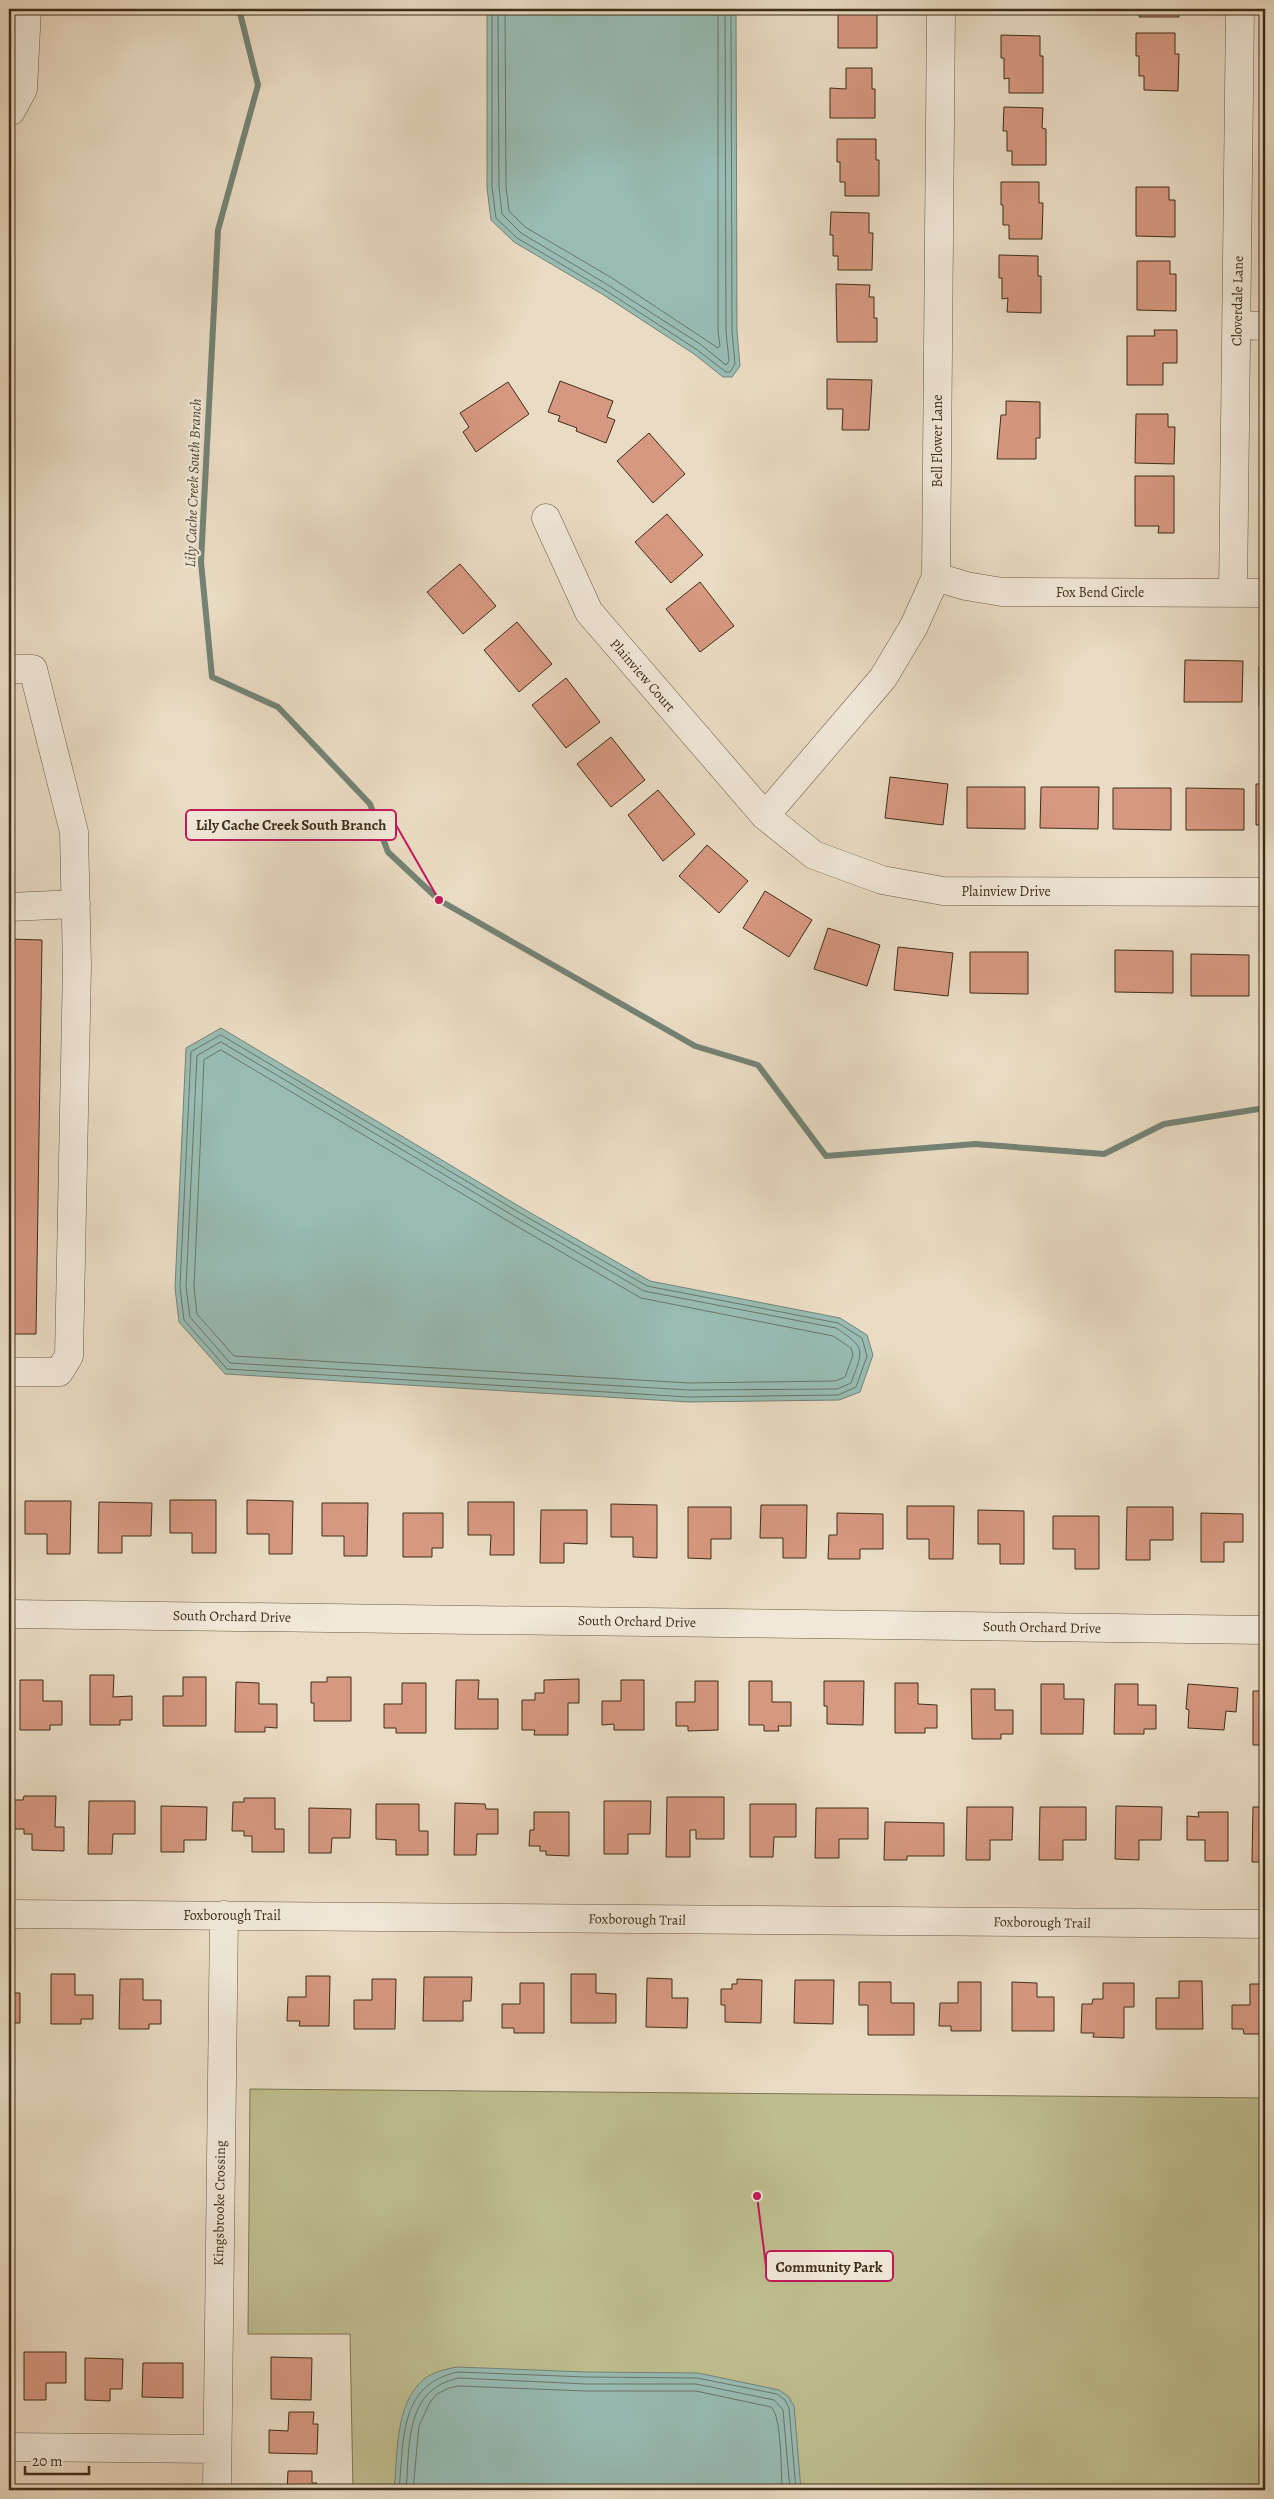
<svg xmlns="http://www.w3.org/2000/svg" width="1274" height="2499" viewBox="0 0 1274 2499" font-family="Alegreya,serif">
	<rect width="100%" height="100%" fill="#eadcc4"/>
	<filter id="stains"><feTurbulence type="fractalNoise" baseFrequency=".004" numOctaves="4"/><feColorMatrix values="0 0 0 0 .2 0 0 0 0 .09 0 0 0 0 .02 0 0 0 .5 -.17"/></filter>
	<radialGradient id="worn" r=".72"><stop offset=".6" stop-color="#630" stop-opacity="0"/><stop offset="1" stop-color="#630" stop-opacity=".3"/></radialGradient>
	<path fill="#bfbe8f" stroke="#7f7653" d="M250,2089l1015,9v392h-912l-3,-156h-102z"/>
	<path fill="#98bcb4" stroke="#748375" d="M487,9h249l1,322 3,35 -8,11h-9l-29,-23 -92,-60 -88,-52 -23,-22 -4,-32z
		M221,1028l301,180 128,73 190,37 27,17 6,20 -13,37 -21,8 -150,2 -464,-28 -46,-52 -4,-34 11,-240z
		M457,2367l129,5 112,1 81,17 10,7 5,9 7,84h-407c4,-35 0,-85 30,-111 9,-7 22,-10 33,-12z"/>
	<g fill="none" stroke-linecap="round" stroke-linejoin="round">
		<path stroke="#6c7566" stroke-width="1" d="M492,9v178l4,31 21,20 88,52 91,59 30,23h4l5,-8 -3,-33 -1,-322
			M498,9l1,178 3,27 19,19 87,52 92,59 26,21 3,-4 -3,-30 -1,-322
			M505,9l1,178 3,24 16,16 87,51 106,70 2,-2 -2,-15v-322
			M221,1035l299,178 127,73 191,37 24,15 5,18 -11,31 -18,8 -149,2 -462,-28 -43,-49 -4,-33 11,-235z
			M221,1042l296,176 127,73 192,37c31,20 27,22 15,55l-14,6 -148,1 -459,-27 -40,-46 -4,-30 11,-231z
			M221,1050l292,174 128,74 192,38 18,12 2,7 -8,22 -10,4 -146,2 -455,-27 -37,-42 -3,-27 10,-227z
			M399,2490c5,-48 -1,-106 59,-118l128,5 111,1 80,16 8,6 4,8 7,82
			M406,2490c4,-44 -2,-101 53,-112l127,6h110l78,16 9,10 7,80
			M413,2490l6,-64 11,-24 7,-8 12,-6 10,-2 126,5h111l75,16c11,8 10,68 11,83"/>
		<path stroke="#748375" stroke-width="6" d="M239,9l19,76 -40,145 -17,332 11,115 66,30 92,97 18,48 51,48 256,146 63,19 68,91 149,-12 129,10 60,-30 101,-16"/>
	</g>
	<path fill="#d69880" stroke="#3f2e17" d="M841,9h40v5h-4v34h-39v-38z
		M1140,9h39v8h-40z
		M1136,33h39v21h4l-1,37 -34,-1v-14h-5v-20h-3z
		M1001,35l39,1v20h3v37h-34v-15l-5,1v-21h-3z
		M846,68h26v21h3v29h-45v-30l16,1z
		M1004,107l39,1 -1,20 4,1v36h-34v-14h-5v-20h-4z
		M837,139h39v21h3v36h-34v-14h-5v-20h-3z
		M1001,182h38v21h4l-1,36h-33v-14h-6v-20h-2z
		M1136,187h33v13h6v37l-39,-1z
		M831,212l38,1v20h4l-1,37h-34v-14h-5v-21h-3z
		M999,255l39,1v20h3v37l-34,-1 1,-14 -6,1v-21h-3z
		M1137,261h33v13h6v37l-39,-1z
		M836,284l34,1 -1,12h5v21h3v24h-40z
		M1154,330h23v33h-14v22h-36v-49h28z
		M827,379l45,1 -3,50h-27l1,-21h-16z
		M560,381l53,20 -6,16 8,3 -9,23 -30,-12 1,-3 -19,-7 2,-5 -12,-4z
		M508,382l21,32 -53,38 -13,-20 6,-5 -9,-14z
		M1006,401l34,1v36h-4v21h-39l4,-44h5z
		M1136,414h32v13h7l-1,37 -39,-1z
		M649,433l36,41 -32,29 -36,-42z
		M1135,476h39v57h-16l1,-7h-24z
		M667,514l36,41 -32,28 -36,-41z
		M460,564l36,42 -33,28 -36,-42z
		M700,582l34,44 -34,26 -34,-43z
		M517,622l35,42 -33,28 -35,-42z
		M1185,660l58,1 -1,41h-58z
		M1259,666h6v41h-6z
		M566,678l34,44 -34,26 -34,-43z
		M9,707h4l-1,117h-3z
		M611,737l34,43 -34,27 -34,-43z
		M890,777l58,7 -5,41 -58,-7z
		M1256,784h9v41h-9z
		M967,787h58v42l-58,-1z
		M1041,787h58l-1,42 -58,-1z
		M1113,788h58v42l-58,-1z
		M1186,788l58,1v41h-58z
		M658,790l37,44 -32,27 -35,-46z
		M707,845l41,36 -29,32 -40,-37z
		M765,891l47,29 -23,37 -46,-29z
		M828,928l52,17 -13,41 -53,-17z
		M9,939l33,1 -6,394h-27z
		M898,947l55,6 -5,43 -54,-6z
		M1115,950l58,1v42l-58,-1z
		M970,952h58v42l-58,-1z
		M1191,954l58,1v41h-58z
		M170,1500h46v53h-24v-20h-22z
		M247,1500l46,1 -1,53h-23v-20h-22z
		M25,1501h46l-1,53h-23v-20h-22z
		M99,1502l53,1 -1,33h-29v17h-24z
		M468,1502h46v53h-24l1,-20h-23z
		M322,1503h46l-1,53h-23v-20h-22z
		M611,1504l46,1v53l-24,-1v-20h-22z
		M761,1505h46l-1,53h-23v-20h-23z
		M907,1506h47l-1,53h-24v-20h-22z
		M688,1507h43v32h-20v20l-23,-1z
		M1127,1507h46v33h-23v20h-24z
		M541,1510h46v34l-23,-1v20h-24z
		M978,1510l46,1v53h-24v-20h-22z
		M403,1513h40v35h-11v9h-29z
		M837,1513l46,1v35h-23v10h-32l1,-24h8z
		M1201,1513l42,1v28h-19v20h-23z
		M1053,1516h46v53h-24v-20h-22z
		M90,1675h24l-1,22 19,-1v24h-12v5h-30z
		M183,1677h23v49h-43v-30h20z
		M327,1677h24v44h-37v-18h-3v-21h16z
		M579,1679v24h-11v32h-34l1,-5h-13v-30h13v-7h9v-13z
		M20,1680h23v21h19v24h-12v5h-30z
		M456,1680h23l-1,19h20v30h-43z
		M621,1680h23v50h-30v-6l-12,1v-24h19z
		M695,1681h23v49l-30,1v-5h-12v-24h19z
		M749,1681h23v21h19v24h-13l1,5h-15v-6h-15z
		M824,1681h40l-1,44 -36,-1v-18h-3z
		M236,1682l23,1v21h18v24l-12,-1v5h-30z
		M402,1683h24v50h-30v-5h-12v-24h18z
		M895,1683h23v21l19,1v23h-12v5h-30z
		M1041,1684h23v15h20l-1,35h-42z
		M1115,1684h23v21h18v24h-12v5h-30z
		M1188,1684l50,4 -2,24 -10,-1 -2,19 -36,-2 1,-18 -3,-1z
		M971,1689h24v21h18v24h-12v5h-29z
		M1253,1691h12v54h-12z
		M24,1796h32l-1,31h9v24l-32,-1v-16h-8v-5h-12v-29h11z
		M667,1797h57v42h-28v-9h-6v27h-24z
		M244,1798h31v31h9v23h-32v-16h-8v-5h-12l1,-29h11z
		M89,1801h46v33h-22l-1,20h-24z
		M604,1801h47l-1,33h-22v20h-24z
		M455,1803l30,1 1,5h12v25h-21l-1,21h-22z
		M376,1804h43v27h9v24h-32v-15l-20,-1z
		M750,1804h46v33h-22l-1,20h-23z
		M161,1806l46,1 -1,33h-22v12h-23z
		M1116,1806l46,1 -1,33h-22v20l-24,-1z
		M967,1807h46l-1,33h-22v20h-24z
		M1040,1807h46v33h-23v20h-24z
		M1253,1807h12v55h-13z
		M309,1808l42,1 -1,29h-18l-1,15h-22z
		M816,1808h52v31h-29v19h-24z
		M534,1812h35v44l-23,-1v-4h-6v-5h-11l1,-16h4z
		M1198,1812h30v49h-23v-21h-18v-24l12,1z
		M885,1822l59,1v33h-37v4h-23z
		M51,1974h24v21h18v24h-12v5h-30z
		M571,1974h25v19l20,1v29h-45z
		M306,1976h24l-1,50h-30l1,-5h-13l1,-24h18z
		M424,1977h48l-1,24h-8v20h-40z
		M647,1978l25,1v19h16l-1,30 -41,-1z
		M120,1979h23v21h18v24h-12v5h-30z
		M372,1979h24l-1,50h-41v-29h18z
		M737,1979l25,1 -1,43 -36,-1v-17h-4v-16h11v-5h5z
		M795,1980h39l-1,44 -39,-1z
		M1179,1981h23l1,48h-47v-31h23z
		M859,1982h32v21h23v32h-46v-30h-9z
		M958,1982h23v49h-30v-5h-12l1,-23h18z
		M1012,1982l25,1v14h17v34h-42z
		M520,1983h24v50h-30v-5h-12v-24h18z
		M1103,1983h31v24h-10v31l-31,-1 1,-4h-13l1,-29h10l1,-5h10z
		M1250,1984h15v50h-21l-1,-5h-11v-24h18z
		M9,1993h11v30h-11z
		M24,2352h42v31h-20v17h-22z
		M271,2357l41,1 -1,42 -40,-1z
		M85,2358l38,1 -1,30h-12v12l-25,-1z
		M143,2363h40v35l-41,-1z
		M289,2412h25l-1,12h5l-1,30 -48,-1v-23l19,1z
		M288,2471h24v12h5v7h-49h19z
		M133,2485l34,1v4h-35z"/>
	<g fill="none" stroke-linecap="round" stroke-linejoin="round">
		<defs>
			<path id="minor" d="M9,110l2,1 12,-22 4,-80
				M1237,325l28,1
				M546,518l43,94 176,204 49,39 68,25 61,11 322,1
				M936,577l30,9 36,6 263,1
				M1233,593l7,-584
				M9,669h24l41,163 3,134 -8,390 -10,16h-50
				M765,816l118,-138 31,-52 22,-49 5,-568
				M9,907l67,-3
				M9,1614l1256,16
				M9,1914l1256,10
				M9,2447l208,2
				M217,2490l7,-575"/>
		</defs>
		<use href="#minor" stroke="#6a5a42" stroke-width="29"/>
		<use href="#minor" stroke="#f1e8d9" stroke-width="28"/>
	</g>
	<g text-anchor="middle" stroke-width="4.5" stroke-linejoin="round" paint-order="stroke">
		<g font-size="14" fill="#3f2e17" stroke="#f1e8d9">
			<text transform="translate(1237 301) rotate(-89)" y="5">Cloverdale Lane</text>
			<text transform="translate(937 441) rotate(-90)" y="5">Bell Flower Lane</text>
			<text x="1100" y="597">Fox Bend Circle</text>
			<text transform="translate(643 675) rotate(49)" y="5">Plainview Court</text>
			<text x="1006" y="896">Plainview Drive</text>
			<text transform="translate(232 1616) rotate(1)" y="5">South Orchard Drive</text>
			<text transform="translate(637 1621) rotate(1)" y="5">South Orchard Drive</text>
			<text transform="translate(1042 1627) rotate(1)" y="5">South Orchard Drive</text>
			<text x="232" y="1920">Foxborough Trail</text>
			<text transform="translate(637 1919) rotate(1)" y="5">Foxborough Trail</text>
			<text transform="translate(1042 1922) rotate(1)" y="5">Foxborough Trail</text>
			<text transform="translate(219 2203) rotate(-89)" y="5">Kingsbrooke Crossing</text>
		</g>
		<g font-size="15" font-style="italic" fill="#514a36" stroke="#f1e8d9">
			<text transform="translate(193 483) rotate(-88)" y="5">Lily Cache Creek South Branch</text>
		</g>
	</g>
	<path fill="none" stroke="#c2185b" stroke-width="2" d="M439 900L396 825M757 2196L766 2266"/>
	<g fill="#c2185b" stroke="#f1e8d9" stroke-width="2">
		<circle cx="439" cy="900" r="5"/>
		<circle cx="757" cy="2196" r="5"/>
	</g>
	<g fill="#f1e8d9" stroke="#c2185b" stroke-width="2">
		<rect x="186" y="810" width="210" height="30" rx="5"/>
		<rect x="766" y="2251" width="127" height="30" rx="5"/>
	</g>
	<g font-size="15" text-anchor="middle" font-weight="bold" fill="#3f2e17">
		<text x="291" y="830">Lily Cache Creek South Branch</text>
		<text x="829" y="2272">Community Park</text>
	</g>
	<rect width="1274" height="2499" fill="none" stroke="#eadcc4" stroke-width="30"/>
	<rect x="10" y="10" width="1254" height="2479" fill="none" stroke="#3f2e17" stroke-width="2.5"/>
	<rect x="15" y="15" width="1244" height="2469" fill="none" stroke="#3f2e17"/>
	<path d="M25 2466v8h64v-8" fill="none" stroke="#3f2e17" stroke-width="2.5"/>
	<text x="32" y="2466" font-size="15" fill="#3f2e17" stroke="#f1e8d9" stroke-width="4" paint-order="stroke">20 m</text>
	<rect width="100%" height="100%" filter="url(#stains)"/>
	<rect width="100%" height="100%" fill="url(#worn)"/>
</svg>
